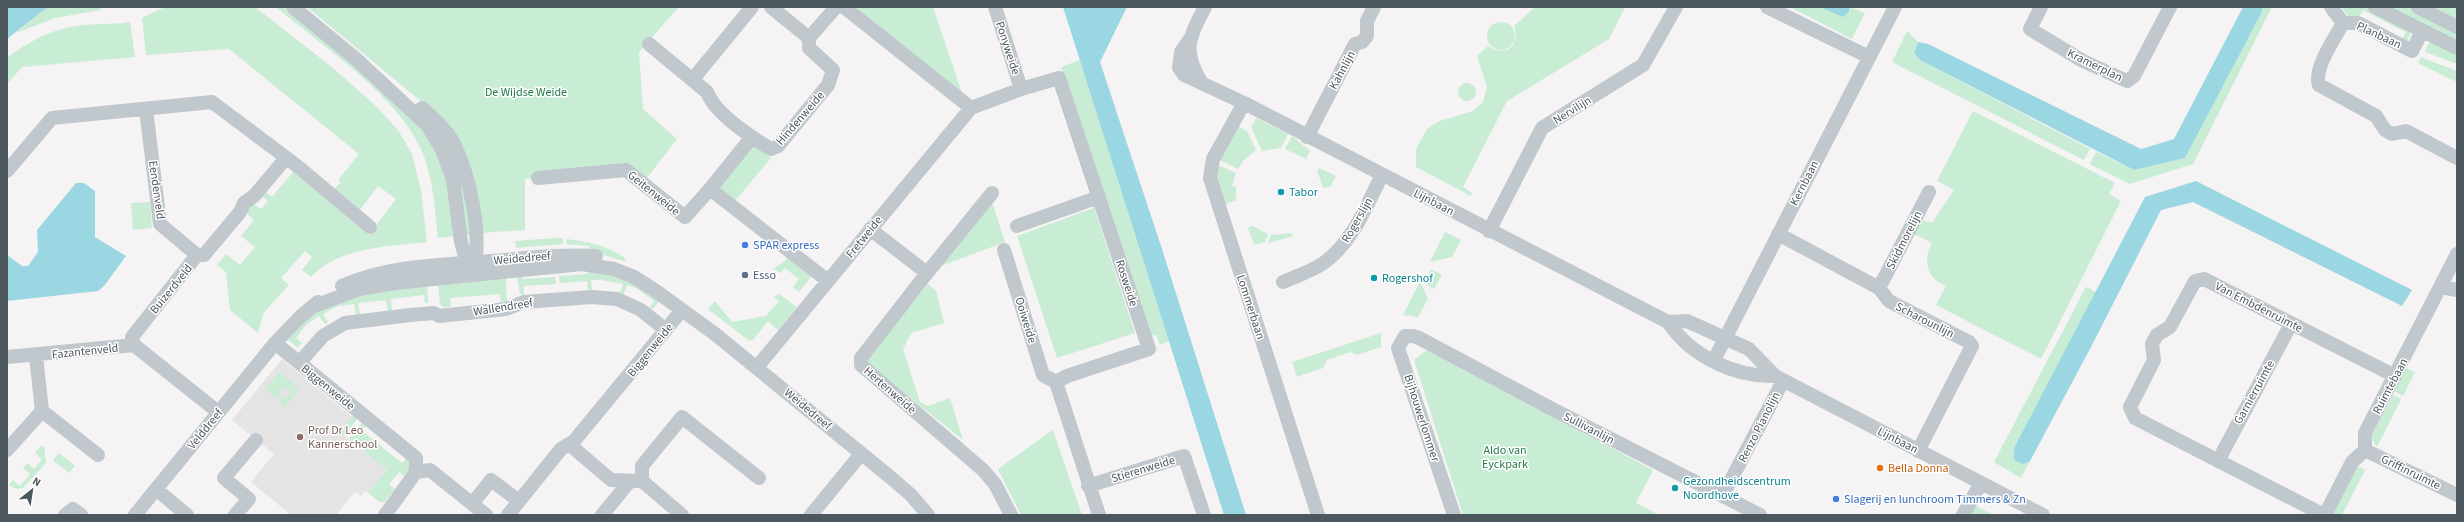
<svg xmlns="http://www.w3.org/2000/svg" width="2464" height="522" viewBox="0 0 2464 522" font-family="'Source Sans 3',sans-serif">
	<rect width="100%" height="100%" fill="#f5f3f3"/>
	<path fill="#e5e4e4" d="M282,359l70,58 -12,15 47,38 -19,23 -3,-2 -4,5 -6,-4 -19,23h-45l-40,-33 23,-28 -42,-34z"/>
	<path fill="#c8ecd4" d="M48,7h53v3l-46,8 -39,15z
		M165,7h90l78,61 43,38 22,24 14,24 9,36 6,52c-37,4 -89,5 -116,35l-9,-7 10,-13 -7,-6 -24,27 8,7 -25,27 -6,21 -28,-23 -4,-38 -9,-7 9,-11 14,11 15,-18 -14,-11 13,-16 -7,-6v-5l3,-4h5l6,4 7,-8 -6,-5 4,-4 6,5 22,-26 75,64 27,-36 -18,-13 -18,24 -26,-20 6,-7 -1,-4 20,-25 -130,-105 -83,6 -4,-37z
		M276,7h7l122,101 23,25 21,51 5,52 -16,2c-3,-31 -5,-61 -17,-89 -24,-54 -100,-104 -145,-142z
		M307,7h372l-40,45 4,57 34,30 -31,40 -24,-16 -26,4v4l-71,8v51l-46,3 -5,-44 -40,-77z
		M856,7h77l28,83 -5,2z
		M1535,7h90l-16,32 -102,62 -44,86 9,6 -1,3 -55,-29v-18l11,-20 13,-8 33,-10 10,-9 4,-15 -10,-31 11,-10c18,13 33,-1 26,-20z
		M1790,7h30l29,5v-5l16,6 -13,26z
		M2262,7h10l-79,157 -63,20 -40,-20 6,-12 38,18 51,-12 77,-146z
		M2341,7h26l45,23 -5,12 -5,-3 4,-7 -5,-2 -38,-20 -4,7 -11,-1z
		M2388,7h22l47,24v11z
		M2433,7h24v12z
		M130,22l5,35 -113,10 -15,17v-26c20,-16 45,-29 70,-32 18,-3 36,-1 53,-4z
		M1487 36a14 14 0 1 1 28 0a14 14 0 1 1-28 0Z
		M1907,31l11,11 -4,12 6,6 170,89 -6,11 -192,-98z
		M2430,40l27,14v10l-32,-12z
		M2421,57l36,14v11l-39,-19z
		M1080,60l89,281 -9,4 -4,-10 -6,1 -89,-269z
		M1458 92a9 9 0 1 1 18 0a9 9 0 1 1-18 0Z
		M1973,111l142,72 -6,11 12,7 -80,158 -105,-54 10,-19c-19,-7 -24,-26 -14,-43l-18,-9 7,-14 11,3 22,-33 -17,-9z
		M1256,118l32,16 -7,14 -19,3 -11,-24z
		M1238,126l9,5 9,19 -13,11 -5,8 -18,-9z
		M442,135l24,59 4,41h-7z
		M1292,136l18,15 -4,8 -21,-10z
		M753,146h4l14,12 -37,44 -13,-11 -2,-6z
		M1218,165l18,8 -4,13 4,1v13l-12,5 -8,-28z
		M1319,168l17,8 -5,10 -8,2 -6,-18z
		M150,202l2,26 -19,2 -2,-27z
		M992,202l13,40 -64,24z
		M1094,208l41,125 -78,25 -40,-122z
		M1252,226l16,8 -3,8 -11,3 -6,-17z
		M1445,232l16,8 -9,17 -22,5z
		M1292,233l1,3 -25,7 3,-8z
		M555,238h8v6l-47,4 -1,-7z
		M566,239c23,3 41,6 60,20l-2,2 -35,-10v-5l-23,-2z
		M788,258l23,19 -12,15 -6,-5 6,-8 -14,-11 -5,5 -6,-4z
		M588,269l41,10 31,21 -7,9 -3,-2 4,-6 -18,-13 -9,-3 -4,10 -3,-1 3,-10 -22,-4h-10l1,11h-4l-1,-10 -27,2 -1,-7 29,-2z
		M1431,269l11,6 -8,14 -6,-4 -2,-5z
		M521,274l2,5 32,-2 1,7 -32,2v9l-4,-1 -3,-19z
		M506,276l1,26 -6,1 -1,-9 -50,4 1,9h-8l-3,-3 -2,-20z
		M1420,281l8,18 -10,18 -15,-2z
		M427,284l1,19h-3l-1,-8 -33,4 1,12 -4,1 -2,-12 -28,3 2,11 -4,1 -2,-11 -16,2 -15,8 5,8 -3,2 -6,-8 -13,9 -10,13 6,5 -4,5 -10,-8c40,-49 81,-48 139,-56z
		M928,284l8,7 8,32 -33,10 -8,16 17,53 8,4 22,-8 13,42 -96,-77v-4z
		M2086,287l10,5 -82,156 10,16 6,-3 -9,17 -27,-16z
		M779,294l18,13 -19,23 -10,-9 -16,20 -4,-1 -40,-31 7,-8 17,21 34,-6 13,-15 -5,-4z
		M1381,333v14l-24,8 -7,-3 -23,8 -4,8 -26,9 -5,-15z
		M1427,350l226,120 -17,33 23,12h-196l-49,-155z
		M2406,368l9,4 -12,24 -9,-5z
		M279,372l20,17 -14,17 -5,-5 3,-3 3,1 5,-7 -8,-6 -5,6 3,3 -3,4 -13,-10z
		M2393,395l8,4 -24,48 -6,-10z
		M354,414l4,4 -14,17 -5,-3z
		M363,422l4,3 -5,6 40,32 5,-5 3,2 1,10 -6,7 -6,-5 -10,12 6,5 -11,13h-4l-12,-9 19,-23 -38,-31z
		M1053,430l29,85h-61l-23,-46z
		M41,446h3l2,17 -23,25 -7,1 -7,-4 4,-5 7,6 10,-12 -7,-6 4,-5 7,6 8,-10 -7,-6z
		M59,453l16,13 -6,7 -16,-13z
		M2356,465l9,5 -23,45h-11z
		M1974,505l20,10h-29z"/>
	<path fill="#9ad7e3" d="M7,7h41l-41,32z
		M1063,7h64l-27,55 62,187 84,266h-22z
		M1820,7h29v5l-6,5z
		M2243,7h19v5l-77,146 -51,12 -214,-110 -6,-7 4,-11 10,2 213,105 33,-10z
		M2196,181l216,109 -10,16 -209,-104 -32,8 -70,137 -61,114 -6,3 -10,-4v-12l131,-251z
		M76,183h8l11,8v46l31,19 -22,30 -6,5 -91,10v-46l15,11h6l10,-14 -1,-22z"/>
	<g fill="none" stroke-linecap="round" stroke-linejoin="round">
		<path stroke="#c0c7cd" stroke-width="14" d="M293,7l63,52 71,66 15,25 11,29 8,63 8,28
			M771,7l38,31
			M844,7l127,101
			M995,7l26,82
			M1767,7l102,50
			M2041,7l-11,22 53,32 44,20 7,-5 36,-69
			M2331,7l12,16h15l54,28 10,-20
			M2375,7l82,41
			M2418,7l39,20
			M2343,23c-8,15 -30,46 -24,62l57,31 9,14 7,4 14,-3 51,27
			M1192,36l-11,16 -2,16 5,7 60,28 424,219c23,34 66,55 107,54
			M649,44l58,48c8,22 44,45 64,57l7,-3 50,-61 5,-15 -24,-22v-10l27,-31
			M693,79l59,-72
			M1201,82c-19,-32 -12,-44 4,-75
			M1244,103l-31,56 -3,19 108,337
			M422,108c11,10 24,21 31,34 17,34 29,90 21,128
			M146,109l14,115 37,31
			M752,137l-42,52 118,92
			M1307,137l48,-93 7,-2 5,-6v-15l7,-14
			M7,171l45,-53 160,-16 84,63 74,62
			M538,178l88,-8 59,47 25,-28
			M1017,226l82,-29
			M870,229l57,44 -66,85v7l122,105 12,14 16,31
			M1489,231l53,-103 101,-63 33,-58
			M1778,234l101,54 10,13 80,41 3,4 -54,105
			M1004,250l39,125 13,7
			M927,273l65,-80
			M1283,282c13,-6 30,-11 42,-20 29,-22 41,-56 57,-87
			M342,286c48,-21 98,-21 150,-25 36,-3 68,-7 104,-5
			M2441,287l16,3
			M1879,288l50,-96
			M312,307l47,-18 36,-6 187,-19 32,5 20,8 22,14 59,43 175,143 21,18 17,20
			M1668,322l19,-1 62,28 26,27 268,139
			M275,343l141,115v14
			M7,357l127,-12
			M1714,360l181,-353
			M299,363l24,-27 22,-13 65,-8 24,-2 5,3 67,-7 18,-7 68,-5 25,2 24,11 25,20
			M757,367l214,-259 50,-19 38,-11 90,271 -82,27 -11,6 43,133
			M42,411l56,44
			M218,412l-84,-67 -2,-8 65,-82h7l36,-43 4,-9 10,-7 32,-38
			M570,445l41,35 31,1 40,34
			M7,450l35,-39 -6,-55
			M2365,450l92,45
			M2218,461l73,-137
			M416,472l14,-2 56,45
			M642,481v-15l40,-49 77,61
			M1088,486l96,-30 20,59
			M156,489l31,26
			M1723,495l60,-114
			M472,504l19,-24 28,21
			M65,515l8,-6 8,6
			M135,515l140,-172 25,-26 18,-15
			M235,515l14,-16 -25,-21 32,-38
			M385,515l31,-43
			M508,515l53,-66 13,-8 108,-131
			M602,515l28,-34
			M811,515l50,-61
			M1454,515l-56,-167 7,-12h8l6,2 137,73 204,104
			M1963,515l18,-32
			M2324,515l-189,-97 -5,-11 24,-47 -2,-16 5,-9 13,-8 25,-46 9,-2 191,97
			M2325,515l27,-53 13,-12v-17l92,-179"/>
	</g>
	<g fill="#0f9aa8" stroke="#fff" stroke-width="1.5">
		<circle cx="1281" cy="192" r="4"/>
		<circle cx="1374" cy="278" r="4"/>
		<circle cx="1675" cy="488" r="4"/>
	</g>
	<g fill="#3f7fe0" stroke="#fff" stroke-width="1.5">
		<circle cx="745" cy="245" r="4"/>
		<circle cx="1836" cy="499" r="4"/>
	</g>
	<circle fill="#5c6f8a" stroke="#fff" stroke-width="1.5" cx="745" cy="275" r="4"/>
	<circle fill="#8d6e63" stroke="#fff" stroke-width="1.5" cx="300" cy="437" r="4"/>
	<circle fill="#e8710a" stroke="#fff" stroke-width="1.5" cx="1880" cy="468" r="4"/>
	<g text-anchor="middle" stroke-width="3" stroke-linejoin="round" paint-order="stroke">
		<g font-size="12" fill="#4c575e" stroke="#fff">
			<text transform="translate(2379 35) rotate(25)" y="4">Planbaan</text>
			<text transform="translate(1008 48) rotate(72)" y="4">Ponyweide</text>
			<text transform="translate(2095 65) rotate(26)" y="4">Kramerplan</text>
			<text transform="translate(1342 70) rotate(-62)" y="4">Kahnlijn</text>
			<text transform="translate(1572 110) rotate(-32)" y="4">Nervilijn</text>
			<text transform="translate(800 118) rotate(-49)" y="4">Hindenweide</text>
			<text transform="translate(1804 183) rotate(-63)" y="4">Kernbaan</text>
			<text transform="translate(157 190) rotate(82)" y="4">Eendenveld</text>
			<text transform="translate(654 193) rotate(39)" y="4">Geitenweide</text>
			<text transform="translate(1434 202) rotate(27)" y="4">Lijnbaan</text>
			<text transform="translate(1357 220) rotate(-60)" y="4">Rogerslijn</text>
			<text transform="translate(864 237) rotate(-51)" y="4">Fretweide</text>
			<text transform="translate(1904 240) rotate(-63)" y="4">Skidmorelijn</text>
			<text transform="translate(522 258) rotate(-5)" y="4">Weidedreef</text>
			<text transform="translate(1127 283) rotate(72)" y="4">Rosweide</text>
			<text transform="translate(171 289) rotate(-51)" y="4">Buizerdveld</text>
			<text transform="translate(503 307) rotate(-9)" y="4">Wallendreef</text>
			<text transform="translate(1251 307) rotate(72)" y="4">Lommerbaan</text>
			<text transform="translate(2259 307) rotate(27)" y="4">Van Embdenruimte</text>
			<text transform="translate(1026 320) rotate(73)" y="4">Ooiweide</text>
			<text transform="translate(1925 320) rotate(27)" y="4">Scharounlijn</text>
			<text transform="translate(650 350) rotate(-51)" y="4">Biggenweide</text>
			<text transform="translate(85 351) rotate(-6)" y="4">Fazantenveld</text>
			<text transform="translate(2390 386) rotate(-62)" y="4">Ruimtebaan</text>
			<text transform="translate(328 387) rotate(39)" y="4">Biggenweide</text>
			<text transform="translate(890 390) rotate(41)" y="4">Hertenweide</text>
			<text transform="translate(2254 392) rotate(-61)" y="4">Garnierruimte</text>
			<text transform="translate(808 409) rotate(40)" y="4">Weidedreef</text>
			<text transform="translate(1422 418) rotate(72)" y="4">Bijhouwerlommer</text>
			<text transform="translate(1759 427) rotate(-63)" y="4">Renzo Pianolijn</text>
			<text transform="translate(1589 428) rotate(27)" y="4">Sullivanlijn</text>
			<text transform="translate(205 429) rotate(-51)" y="4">Velddreef</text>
			<text transform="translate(1898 440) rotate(27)" y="4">Lijnbaan</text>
			<text transform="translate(1143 469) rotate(-17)" y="4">Stierenweide</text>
			<text transform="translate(2411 472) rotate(26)" y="4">Griffinruimte</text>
		</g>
		<g font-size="12" fill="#24794a" stroke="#fff">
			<text x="526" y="96">De Wijdse Weide</text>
			<text x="1505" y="454">Aldo van<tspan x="1505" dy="14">Eyckpark</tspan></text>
		</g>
		<g font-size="12" fill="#0d838f" stroke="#fff" text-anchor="start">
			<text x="1289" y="196">Tabor</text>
			<text x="1382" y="282">Rogershof</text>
			<text x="1683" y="485">Gezondheidscentrum<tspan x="1683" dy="14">Noordhove</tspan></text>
		</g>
		<g font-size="12" fill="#366cbe" stroke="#fff" text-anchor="start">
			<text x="753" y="249">SPAR express</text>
			<text x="1844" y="503">Slagerij en lunchroom Timmers &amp; Zn</text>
		</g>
		<g font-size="12" fill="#4e5e75" stroke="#fff" text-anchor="start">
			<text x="753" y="279">Esso</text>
		</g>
		<g font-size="12" fill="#785e54" stroke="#fff" text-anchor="start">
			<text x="308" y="434">Prof Dr Leo<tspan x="308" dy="14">Kannerschool</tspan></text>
		</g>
		<g font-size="12" fill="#c56008" stroke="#fff" text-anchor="start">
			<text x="1888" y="472">Bella Donna</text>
		</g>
	</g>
	<rect width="2464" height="522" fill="none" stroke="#4c575e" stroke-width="16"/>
	<g transform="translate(32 490) rotate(30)" stroke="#ffffff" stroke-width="3" paint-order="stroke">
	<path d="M0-3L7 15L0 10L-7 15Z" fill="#4c575e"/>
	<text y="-6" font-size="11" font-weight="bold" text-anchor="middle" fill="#4c575e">N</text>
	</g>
</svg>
